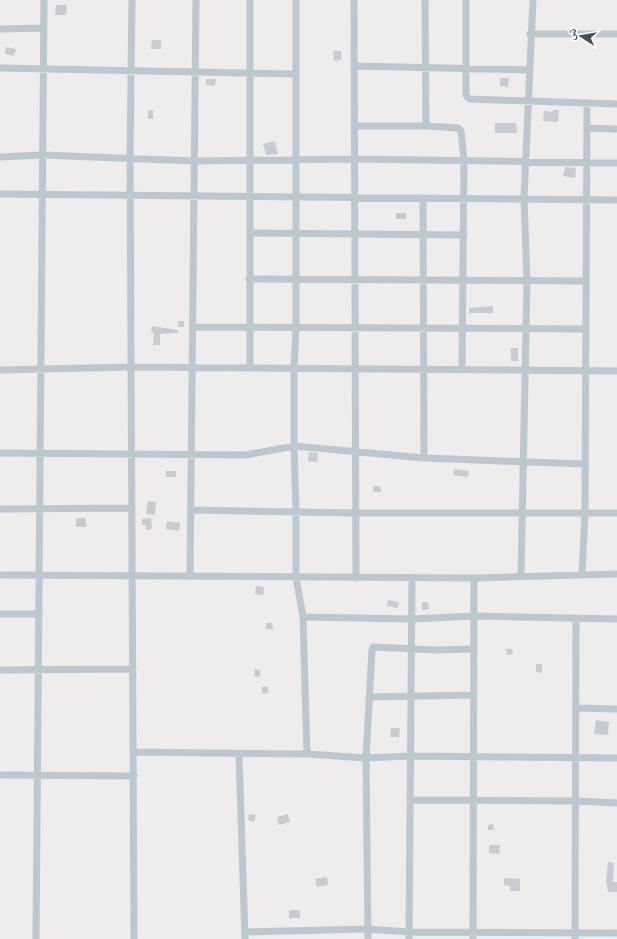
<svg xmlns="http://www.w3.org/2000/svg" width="617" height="939" viewBox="0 0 617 939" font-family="Raleway,'Noto Naskh Arabic',sans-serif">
	<rect width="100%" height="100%" fill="#efecec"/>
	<path fill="#c7cbd3" d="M56,5h11l-1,10h-11z
		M152,40h9v9h-10z
		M6,47l10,2 -2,7 -9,-2z
		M333,51h8v9l-7,1z
		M500,78h9l-1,9 -8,-1z
		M206,79h10l-1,7 -9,-1z
		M148,110h5v9h-5z
		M553,110h6l-1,12 -15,-1 1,-10 8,1z
		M495,123h21l1,10h-22z
		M275,141l3,13 -12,1 -3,-11z
		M565,167l11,1 -1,10 -12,-2z
		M396,213h10v6h-10z
		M493,306v7h-24v-5z
		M178,321h6v6h-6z
		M152,326l26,4v3l-18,1v11h-7l1,-12 -3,-1z
		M511,348h7v13h-7z
		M309,452l9,1 -1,9 -9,-1z
		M454,469l15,2 -1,6 -15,-2z
		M166,471h10v6h-10z
		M373,486h7l1,6h-8z
		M148,501l8,1 -1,13 -9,-1z
		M76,518h10v9h-10z
		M151,518l1,11 -6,1v-5h-4v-6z
		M167,521l13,2 -1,8 -13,-2z
		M256,586l8,1 -1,8 -8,-1z
		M388,600l11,2 -1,6 -11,-2z
		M422,602h6l1,7 -7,1z
		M266,623h6l1,6h-7z
		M506,649h6l1,5 -6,1z
		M536,664h6v9l-6,-1z
		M255,669l5,1v7l-6,-1z
		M262,687h6v6l-6,1z
		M596,720l13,2 -1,13 -14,-1z
		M391,728h9l-1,9h-9z
		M249,814l7,1 -2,7 -6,-2z
		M288,814l2,8 -11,3 -2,-8z
		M493,824l1,6h-6v-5z
		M489,845h11l-1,9 -10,-1z
		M608,862l6,1 -1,19h4v10h-9l-2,-11z
		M327,877l1,8 -11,2 -2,-8z
		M504,878l16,1v12h-10v-5l-6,-1z
		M289,910h11v8h-11z"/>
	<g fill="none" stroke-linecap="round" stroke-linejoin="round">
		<path stroke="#bbc8d0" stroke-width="7" d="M132,0l-2,158 4,781
			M250,0v368
			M296,0v328l-2,40v78l2,67v64l7,40 4,137
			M354,0l2,578
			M425,0l1,126
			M466,0v95l3,4 148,5
			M0,29l43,-1
			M530,34h87
			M354,66l175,4
			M0,68l296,6
			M354,126h72l32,2 3,3 3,29 -2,210
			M587,128l30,1
			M0,157l42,-2 152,6 160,-2 263,4
			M0,194l617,6
			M423,198l1,260
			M250,233l214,2
			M249,279l337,2
			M193,327l393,2
			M0,370l131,-3 486,4
			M0,453l246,2 48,-9 130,12 161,6
			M0,509l132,-1
			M192,510l165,3h260
			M0,575l474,3 143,-4
			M582,575l3,-62 2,-409
			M190,576l6,-576
			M521,576l6,-295 -3,-83 9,-198
			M0,614h39
			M303,617l108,2 63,-3 143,3
			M0,670l133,-1
			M370,697l103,-2
			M577,708l40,1
			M134,752l173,2 59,4 44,-2 207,2
			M239,754l6,185
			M0,775l134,1
			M410,800l166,1 41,2
			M245,932l122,-3 42,3 208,1
			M36,939l8,-939
			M368,939l-2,-181 6,-109 1,-2 63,3 38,-1
			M409,939l3,-361
			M473,939l1,-361
			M575,939l1,-320"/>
	</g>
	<g transform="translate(581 36) rotate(282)" stroke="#ffffff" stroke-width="3" paint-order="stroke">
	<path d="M0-3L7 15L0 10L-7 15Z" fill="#43525b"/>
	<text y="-6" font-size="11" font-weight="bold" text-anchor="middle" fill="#43525b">ش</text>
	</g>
</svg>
